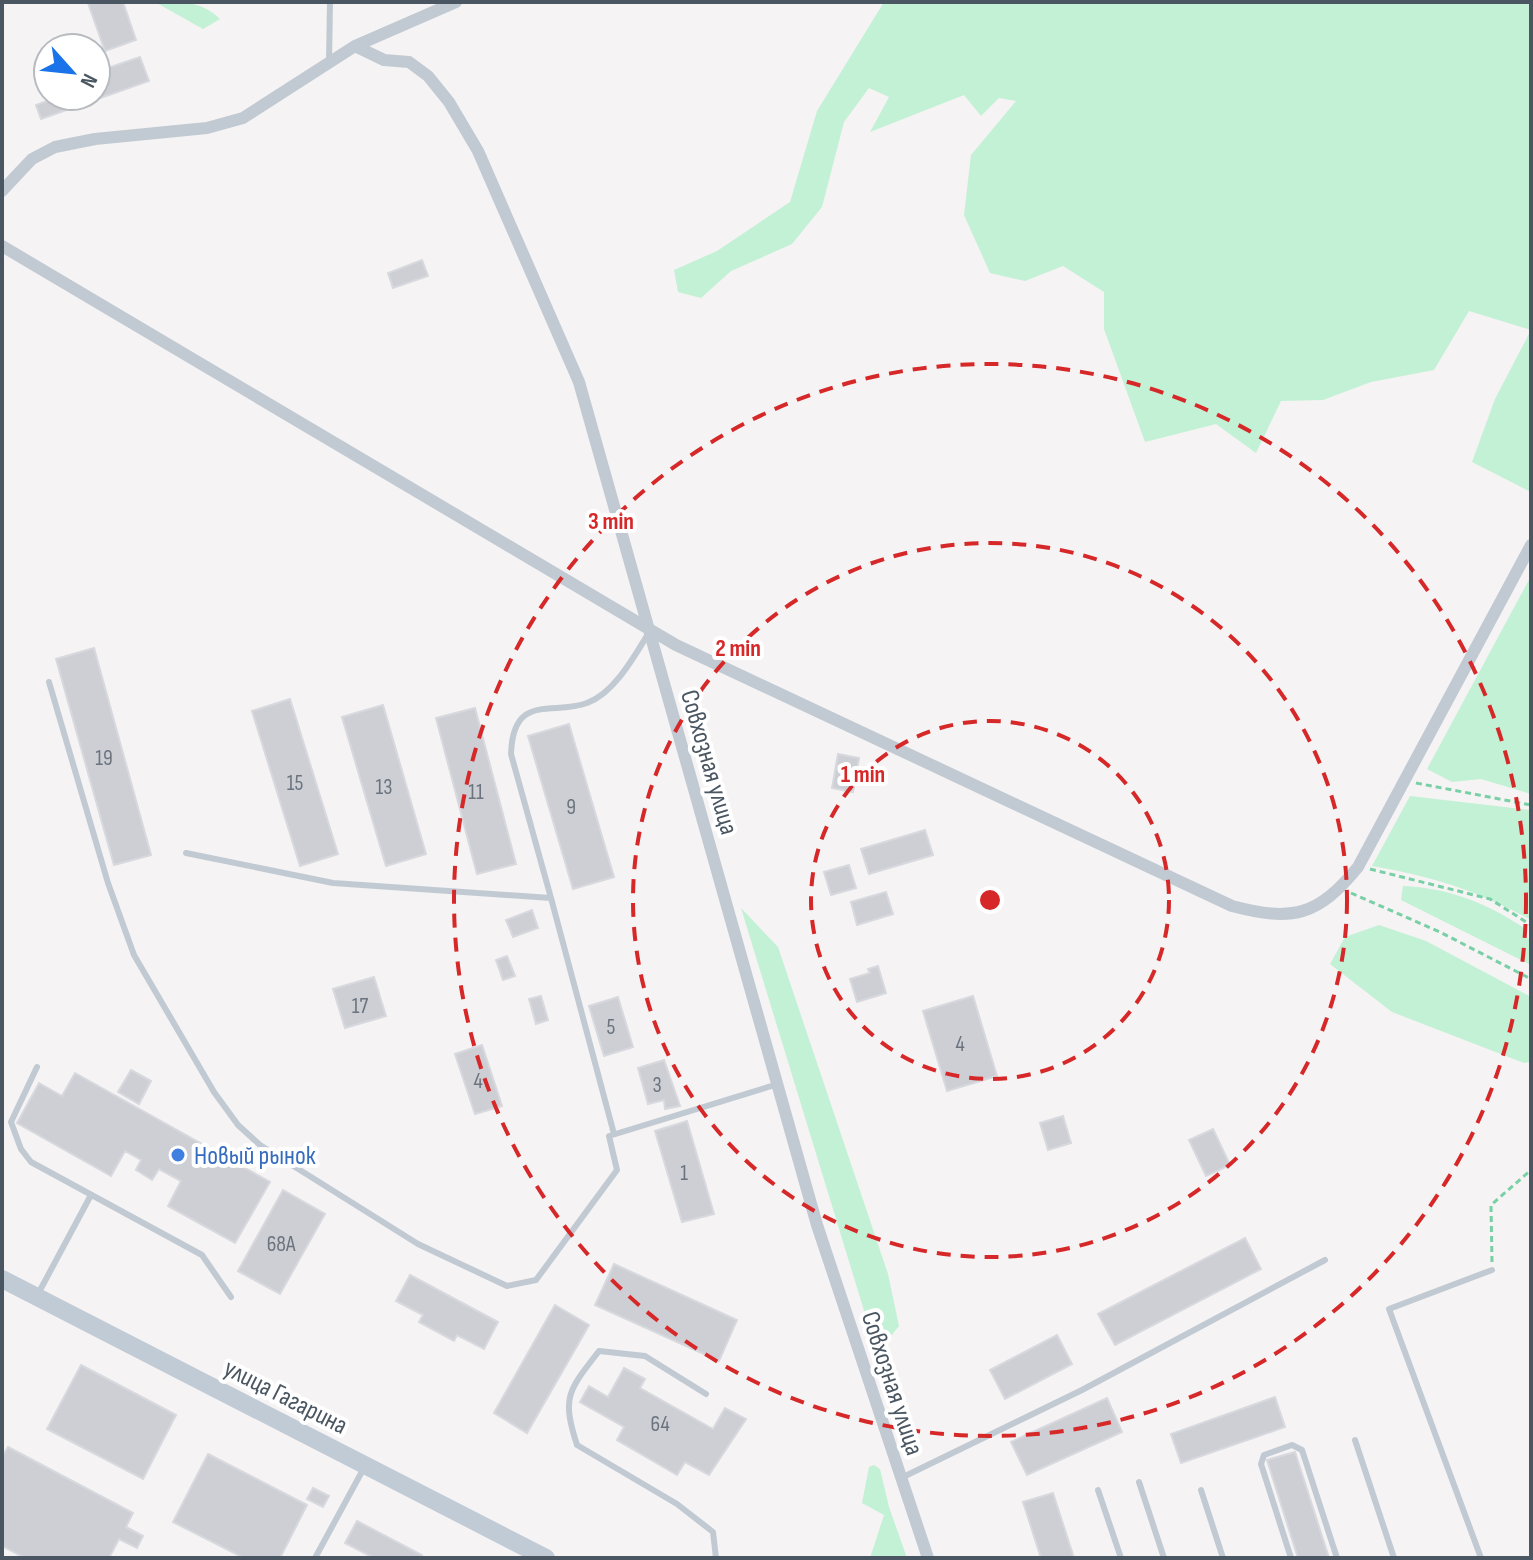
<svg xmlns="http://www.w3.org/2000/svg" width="1533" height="1560" viewBox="0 0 1533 1560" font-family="'Sofia Sans Condensed',sans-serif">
	<rect width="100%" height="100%" fill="#f5f3f3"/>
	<path fill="#c3f1d5" d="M155,2c25,0 46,-2 65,17l-17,10z
		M884,2h647v490l-59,-30 23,-63 36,-69 -62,-19 -35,59 -63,12 -48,18 -42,1 -25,52 -40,-29 -71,18 -41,-113v-37l-41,-26 -38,15 -35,-8 -26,-58 7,-60 45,-54 -17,-3 -18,18 -17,-21 -94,37 19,-35 -20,-9 -25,34 -22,85 -30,37 -61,27 -30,27 -23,-6 -4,-22 43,-19 73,-49 27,-91z
		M1531,576v218l-50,-15 -29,3 -25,-13z
		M1410,796l121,14v110c-55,-30 -97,-43 -159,-54z
		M1403,886c45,2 81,16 120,41l2,10 6,2v26l-130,-65z
		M741,908l37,39 110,327 11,52 -22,27z
		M1379,925l47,16 105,56v65l-7,1 -132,-51 -62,-48 15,-27z
		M874,1465l6,4 9,38 18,51h-37l14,-43 -22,-12 7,-36z"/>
	<path fill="#cdcfd5" stroke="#d7d9de" stroke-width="2" d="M123,2l13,38 -31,11 -17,-48z
		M140,57l9,24 -108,38 -5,-14 24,-9h36v-24z
		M422,260l6,16 -35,12 -5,-15z
		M94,648l57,207 -37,10 -58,-206z
		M290,699l48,155 -38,12 -48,-155z
		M383,705l43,149 -40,12 -44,-149z
		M475,708l41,156 -39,10 -41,-156z
		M569,724l45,153 -41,12 -45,-153z
		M838,754l21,4 -6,34 -21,-4z
		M925,830l8,25 -64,19 -8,-25z
		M849,865l7,23 -25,7 -7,-23z
		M886,892l7,22 -36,11 -6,-23z
		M532,910l6,18 -25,9 -7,-17z
		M507,956l8,20 -12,4 -7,-20z
		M878,966l8,27 -29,9 -7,-23 20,-6 -2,-4z
		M374,977l12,39 -41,12 -12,-39z
		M541,996l7,24 -12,4 -7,-25z
		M973,996l24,80 -50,15 -24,-80z
		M618,997l15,50 -29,9 -15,-50z
		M482,1045l20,61 -27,8 -20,-60z
		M664,1060l16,46 -15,3 -1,-9 -16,4 -10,-36z
		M131,1070l20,11 -12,23 -21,-12z
		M75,1073l195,109 -35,61 -67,-37 13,-25 -22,-12 -7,11 -16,-10 5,-10 -16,-9 -14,25 -94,-53 22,-40 23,13z
		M1063,1116l8,27 -23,7 -8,-27z
		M687,1121l27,93 -32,8 -27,-91z
		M1213,1129l17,36 -24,11 -17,-36z
		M283,1190l42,24 -45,80 -42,-23z
		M1245,1238l16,31 -146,76 -17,-31z
		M614,1264l123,56 -18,41 -124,-56z
		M410,1275l88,47 -14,27 -27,-14 -3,6 -35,-19 4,-7 -27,-14z
		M555,1305l34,20 -62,108 -33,-20z
		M1057,1335l15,29 -67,35 -15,-29z
		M81,1365l95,50 -33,64 -96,-50z
		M624,1368l21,11 -5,9 73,41 12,-21 21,11 -37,56 -24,-13 -8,13 -60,-35 7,-13 -44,-25 9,-16 19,11z
		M1275,1397l10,30 -104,36 -10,-29z
		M1107,1398l15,34 -95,43 -16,-33z
		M8,1447l125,66 -7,14 17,9 -6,12 -18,-9 -10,19h-84l-23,-12v-89z
		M1295,1452l34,106h-31l-31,-98z
		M208,1454l99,51 -27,53h-36l-71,-36z
		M313,1488l16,8 -6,11 -16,-8z
		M1053,1493l21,65h-33l-18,-56z
		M357,1521l65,34 -2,3h-46l-29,-15z"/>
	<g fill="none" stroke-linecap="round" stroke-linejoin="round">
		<path stroke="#7ad0a6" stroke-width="3" stroke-dasharray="6 4" stroke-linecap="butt" d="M1416,783l115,22
			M1370,869l120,30 41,26
			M1351,893l89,39 91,47
			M1492,1262l-1,-57 40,-35"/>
		<path stroke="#c1cad2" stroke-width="6" d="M329,62l1,-60
			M49,682l59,201 26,72 80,137 24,33 22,20 158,99 89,42 29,-6 81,-110 -8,-34 169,-52
			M186,853l147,30 218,15 63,236
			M551,898l-40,-144c2,-62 42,-38 76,-51 27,-10 47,-46 61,-69
			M37,1067l-26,55 10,27 10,13 171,93 29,42
			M38,1294l53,-99
			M706,1394l-61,-38 -46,-5c-30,39 -38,45 -22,94l100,59 36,28 3,26
			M1355,1440l39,118
			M901,1478l181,-88 243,-130
			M1139,1482l25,76
			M1098,1490l23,68
			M1201,1490l22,68
			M315,1558l50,-92
			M1291,1558l-30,-94 3,-9 28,-10 10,5 35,108
			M1481,1558l-92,-249 103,-39"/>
		<path stroke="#c1cad2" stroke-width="12" d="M355,46l29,14 25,2 19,14 21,26 29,49 101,231 238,843 111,333
			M2,191l30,-32 23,-12 40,-8 112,-11 36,-10 112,-72 101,-44
			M2,246l674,399 556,261c61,16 86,10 126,-39l173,-322"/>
		<path stroke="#c1cbd6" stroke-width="18" d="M2,1279l544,279"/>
	</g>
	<g fill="none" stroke="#d62828" stroke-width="4" stroke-dasharray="14 10">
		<circle cx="990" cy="900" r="179"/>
		<circle cx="990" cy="900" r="357"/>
		<circle cx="990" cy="900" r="536"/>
	</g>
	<circle fill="#3f7fe0" stroke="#fff" stroke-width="3" cx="178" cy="1155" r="8"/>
	<g text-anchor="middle" stroke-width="8" stroke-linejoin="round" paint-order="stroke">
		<g font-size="22" fill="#6b747e">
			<text x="104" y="765">19</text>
			<text x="295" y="790">15</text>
			<text x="384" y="794">13</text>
			<text x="476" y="799">11</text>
			<text x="571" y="814">9</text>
			<text x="360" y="1013">17</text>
			<text x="611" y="1034">5</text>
			<text x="960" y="1051">4</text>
			<text x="478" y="1088">4</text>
			<text x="657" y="1092">3</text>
			<text x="684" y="1180">1</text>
			<text x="281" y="1251">68А</text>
			<text x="660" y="1431">64</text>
		</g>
		<g font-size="26" fill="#4a5661" stroke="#fff">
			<text transform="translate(710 762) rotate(74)" y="9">Совхозная улица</text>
			<text transform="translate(893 1383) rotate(72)" y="9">Совхозная улица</text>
			<text transform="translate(286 1396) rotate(27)" y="9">улица Гагарина</text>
		</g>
		<g font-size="26" fill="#366cbe" stroke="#fff" text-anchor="start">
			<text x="194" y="1164">Новый рынок</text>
		</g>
	</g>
	<circle cx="990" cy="900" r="12" fill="#d62828" stroke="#fff" stroke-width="4"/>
	<g font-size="24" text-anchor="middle" font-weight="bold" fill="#d62828" stroke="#fff" stroke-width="8" stroke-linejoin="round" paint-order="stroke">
		<text x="611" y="529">3 min</text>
		<text x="738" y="656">2 min</text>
		<text x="863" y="782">1 min</text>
	</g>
	<rect width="1533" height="1560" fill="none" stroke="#4a5661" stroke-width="8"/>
	<g transform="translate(72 72) rotate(117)"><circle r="38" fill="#ffffff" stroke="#b7bbc0" stroke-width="2"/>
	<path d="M0-6L14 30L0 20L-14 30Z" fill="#1a73e8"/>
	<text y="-12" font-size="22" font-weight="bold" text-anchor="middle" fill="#4a5661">N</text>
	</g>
</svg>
